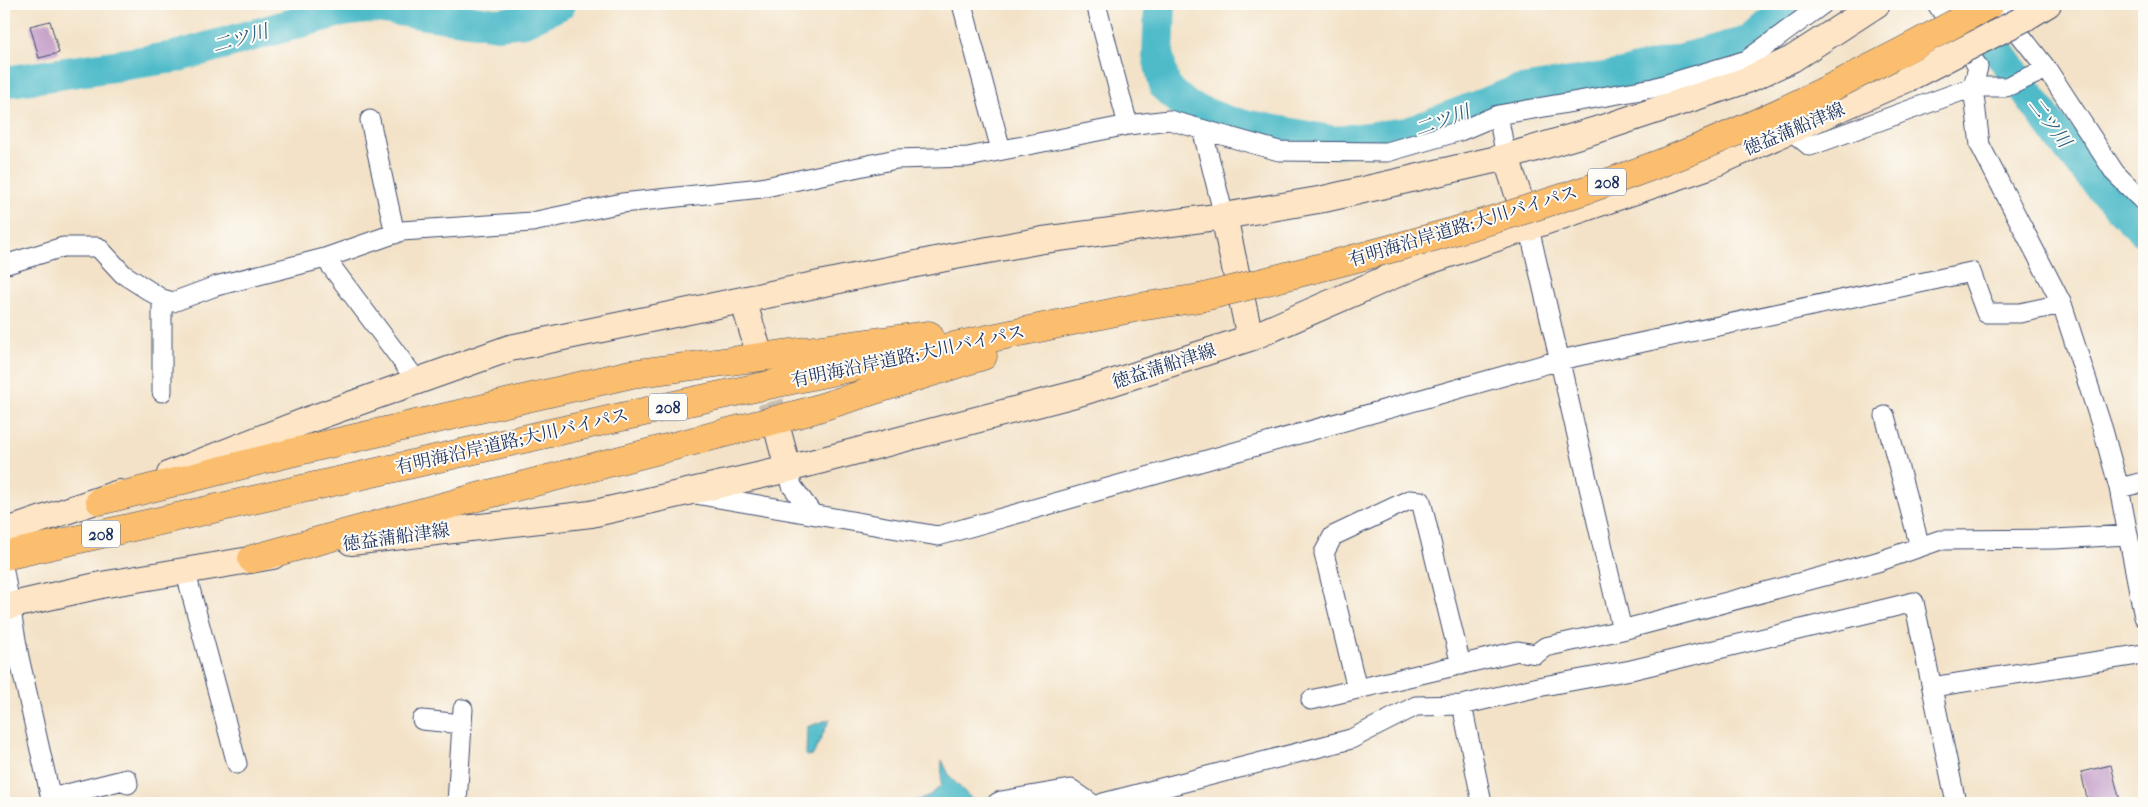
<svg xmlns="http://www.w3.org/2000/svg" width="2148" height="807" viewBox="0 0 2148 807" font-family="'IM FELL French Canon','Noto Serif JP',serif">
	<rect width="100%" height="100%" fill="#fdfcf7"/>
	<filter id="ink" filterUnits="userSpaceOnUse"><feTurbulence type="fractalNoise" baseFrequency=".02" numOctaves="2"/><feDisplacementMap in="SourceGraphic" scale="10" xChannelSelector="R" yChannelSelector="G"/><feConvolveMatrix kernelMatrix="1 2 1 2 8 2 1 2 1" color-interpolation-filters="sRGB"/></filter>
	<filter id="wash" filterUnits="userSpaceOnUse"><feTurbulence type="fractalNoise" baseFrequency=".0096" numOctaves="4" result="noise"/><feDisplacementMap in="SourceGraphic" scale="20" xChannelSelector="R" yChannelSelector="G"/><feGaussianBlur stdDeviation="1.12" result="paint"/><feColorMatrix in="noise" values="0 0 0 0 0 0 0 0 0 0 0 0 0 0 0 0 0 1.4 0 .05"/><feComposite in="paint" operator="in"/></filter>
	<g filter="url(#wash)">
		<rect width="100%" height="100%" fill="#f3e2c7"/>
		<path fill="#4fbbc9" stroke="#357594" d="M830,719l-17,36 -7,1 1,-29z
			M942,760l8,17 25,25 -71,1 22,-5 15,-12z"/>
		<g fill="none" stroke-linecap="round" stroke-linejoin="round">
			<path stroke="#4fbbc9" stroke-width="32" d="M1160,4l-2,52 7,31 23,20 40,15 107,20 73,-9 107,-41 107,-17 129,-34 41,-37
				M1971,11c53,76 104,157 173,220
				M4,82l171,-25 161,-45 39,-5 122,17 27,-3 36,-17"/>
		</g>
		<g id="blocks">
			<path fill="#c29bc7" d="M50,21l9,32 -20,5 -9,-32z
				M2111,765l9,36 -32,2 -7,-31z"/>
		</g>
	</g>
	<g filter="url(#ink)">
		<use href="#blocks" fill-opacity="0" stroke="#3b4a6e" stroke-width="1"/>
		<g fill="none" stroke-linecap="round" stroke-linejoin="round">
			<path stroke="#c8beb2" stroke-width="26" stroke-dasharray="26 13" stroke-linecap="butt" d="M761,364l18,71"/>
			<defs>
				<path id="street" d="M962,4l39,146
					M1096,4l32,121
					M1996,4l51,65 68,104 29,29
					M1498,115l8,42
					M370,120l25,114
					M1202,129l22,87
					M1789,129l21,17 163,-59h33l41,-18
					M1529,228l93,402
					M325,258l92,123
					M4,265l59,-18h35l25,27 39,25 11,3 43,-16 109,-28 77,-27 130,-9 90,-19 139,-15 135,-29 72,-2 160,-32 41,-5 110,31 108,1 73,-21 38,-16 155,-27 94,-28 76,-56
					M2062,304l41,126 16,58 25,129
					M162,392v-93
					M1885,416l35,131
					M788,469l4,17 19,26
					M2119,488l25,-6
					M695,494l243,42 622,-176 411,-88 15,41h34l42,-9 -82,-159 -7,-58 5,-20 -41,-63
					M185,570l52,194
					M4,571l15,86 33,146
					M1932,687l212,-33
					M1357,689l-33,-136 9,-17 76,-36 12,1 40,164
					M1311,700l207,-49 18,3 9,-7 77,-17 255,-68 63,-22 115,-1 73,-4
					M1462,705l20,98
					M422,720l40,4
					M51,798l76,-19 1,5
					M457,803l6,-94
					M997,803l4,-2 70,-12 20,14
					M1103,803l248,-64 65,-33 46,-1 76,-18 93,-17 283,-68 42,201"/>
				<path id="secondary" d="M2025,18l23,-14
					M1506,157l23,71
					M1224,216l26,122
					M743,300l14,46
					M779,435l9,34
					M170,474l138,-54 202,-72 445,-92 88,-16 181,-24 100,-17 182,-42 100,-30 141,-47 45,-21 85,-55
					M4,532l115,-39
					M351,542l240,-28 197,-45 295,-77 167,-54 170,-74 289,-98 198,-87
					M4,607l97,-22 172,-29"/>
				<path id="highway" d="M100,501l186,-47 345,-80 298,-39
					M4,556l684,-154 451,-95 61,-9
					M252,559l233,-64 321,-83 177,-56"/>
			</defs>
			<use href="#street" stroke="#3b4a6e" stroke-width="21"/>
			<use href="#secondary" stroke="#3b4a6e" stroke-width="28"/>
			<use href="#highway" stroke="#3b4a6e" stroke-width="29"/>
			<use href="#street" stroke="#fff" stroke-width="19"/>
			<use href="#secondary" stroke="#fde5c5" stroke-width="26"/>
			<use href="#highway" stroke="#fabe6e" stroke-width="28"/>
			<defs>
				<path id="secondary-bridge" d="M1907,79l118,-61"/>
				<path id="highway-bridge" d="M1200,298c156,-39 311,-78 461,-135 114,-44 222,-100 329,-159"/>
			</defs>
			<use href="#secondary-bridge" stroke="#3b4a6e" stroke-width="28" stroke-linecap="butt"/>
			<use href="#highway-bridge" stroke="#3b4a6e" stroke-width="29" stroke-linecap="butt"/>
			<use href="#secondary-bridge" stroke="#fde5c5" stroke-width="26"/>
			<use href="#highway-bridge" stroke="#fabe6e" stroke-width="28"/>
		</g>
	</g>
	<g text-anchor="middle" stroke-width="4" stroke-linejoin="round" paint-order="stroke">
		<g fill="#fdfcf7" stroke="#5f6c8c" stroke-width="1">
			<rect x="1588" y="168.5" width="38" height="27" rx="4"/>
			<rect x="649" y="393.5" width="38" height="27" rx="4"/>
			<rect x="82" y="520.5" width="38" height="27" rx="4"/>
		</g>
		<g font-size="16" font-weight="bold" fill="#1b2f5e">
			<text x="1607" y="188">208</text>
			<text x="668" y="413">208</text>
			<text x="101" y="540">208</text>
		</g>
		<g font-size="18" fill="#1b2f5e" stroke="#fdfcf7">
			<text transform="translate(1794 129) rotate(-23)" y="6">徳益蒲船津線</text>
			<text transform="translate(1463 226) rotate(-17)" y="6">有明海沿岸道路;大川バイパス</text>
			<text transform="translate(908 356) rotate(-12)" y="6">有明海沿岸道路;大川バイパス</text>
			<text transform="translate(1164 366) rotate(-18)" y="6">徳益蒲船津線</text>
			<text transform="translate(512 441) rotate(-13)" y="6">有明海沿岸道路;大川バイパス</text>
			<text transform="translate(396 537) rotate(-8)" y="6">徳益蒲船津線</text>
		</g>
		<g font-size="19" font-style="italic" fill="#2d6083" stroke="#fdfcf7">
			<text transform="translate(240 38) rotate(-16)" y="7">二ツ川</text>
			<text transform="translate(1442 120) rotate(-20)" y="7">二ツ川</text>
			<text transform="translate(2050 122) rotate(53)" y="7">二ツ川</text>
		</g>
	</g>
	<rect width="2148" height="807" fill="none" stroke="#fdfcf7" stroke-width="20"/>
</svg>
